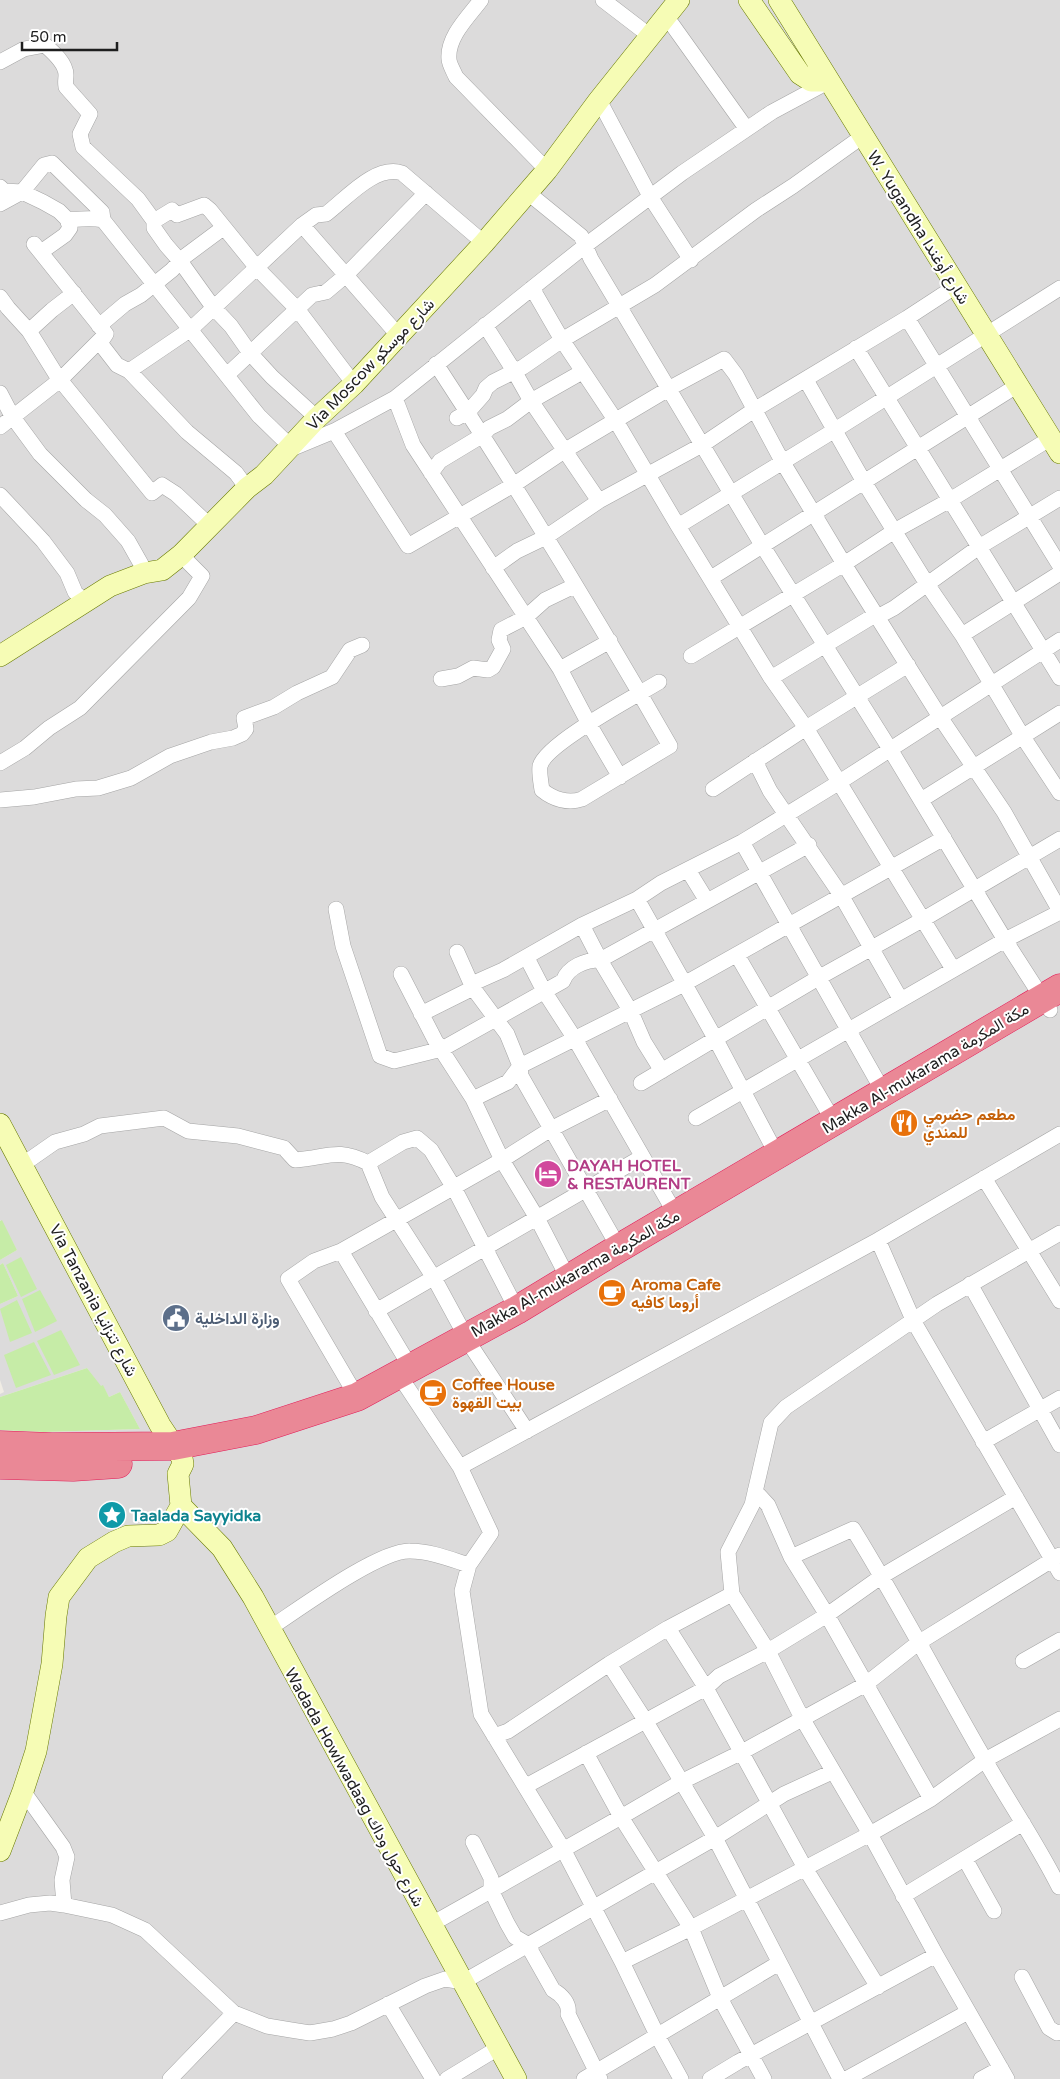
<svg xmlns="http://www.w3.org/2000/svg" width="1060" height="2079" viewBox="0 0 1060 2079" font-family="'Varela Round',Vazirmatn,sans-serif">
	<rect width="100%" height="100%" fill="#f0ece4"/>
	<path fill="#dcdbdb" d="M0,0h1060v2079h-1060v-649l44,2 96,-3 -20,-37 -11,5 -6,-11 -2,1 -14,-19 -87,29v-3l4,-2 -4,-12v-76l18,-8 -15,-33 -3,2v-5l17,-10 -16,-30 -1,1z"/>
	<path fill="#c6eca7" d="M2,1220l15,30 -17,10v-39z
		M21,1257l16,32 -16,8 -15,-32z
		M3,1263l15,33 -18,8v-39z
		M40,1290l17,31 -22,11 -13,-33z
		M17,1300l15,33 -22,9 -10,-33z
		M61,1330l19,35 -26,10 -17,-34z
		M34,1342l17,33 -35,13 -12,-33z
		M87,1368l14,18 2,-1 6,12 11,-5 20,37 -96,3 -44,-2v-33z"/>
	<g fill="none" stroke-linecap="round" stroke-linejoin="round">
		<defs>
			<path id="street" d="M481,0c-12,16 -34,37 -32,59 0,5 5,13 7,18l91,93
				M603,0l47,36
				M666,16l80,112
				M0,62l24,-13 21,-4c8,7 21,18 21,30 0,5 -1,6 0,12l24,27 -10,20 3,13 55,52 16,22v7l12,17 14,16 33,46 18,19 19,27 22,24 45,41
				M599,100l52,98 40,62
				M0,187l4,4 18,1 21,10 16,9 8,8 3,9 -5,7 -24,17
				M527,192l54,44 10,23 171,286 128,204 115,191 45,70
				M0,204l22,-12 22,-27 8,-2 50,49 1,8
				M67,219c13,1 23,-2 36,1l156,196 31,30
				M154,221l18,-11 5,5 27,-10 6,5 47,58 41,42 56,74
				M302,225l97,111
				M34,244l72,90 -6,9 17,22 12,6 58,61 49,41 11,15
				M532,288l30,52 54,81 62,105 93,152 35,50 147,241
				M0,297l8,11 21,23 28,45 95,117 10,-8 14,9 33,31
				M907,318l153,248
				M485,325l29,46 17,30 68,100
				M99,326l26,-22 16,-9 31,-25 12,-13 39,-29
				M29,331l23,-21 22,-17
				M856,348l204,330
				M436,364c82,125 160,252 234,382l-88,53c-14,5 -29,0 -40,-9 -1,-7 -3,-17 -2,-24 6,-23 96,-70 119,-84
				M129,371l62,-42 111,-104 14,-10 10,-1c19,-14 49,-50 76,-41l82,70
				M227,375l85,-80 14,-3 19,-16 81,-83
				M806,380l58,102 63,102 35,51 61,102 37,56
				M0,393l12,23 28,38 46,46 19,15 23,26 13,23 3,9
				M395,398l18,47 147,224 29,55 31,53
				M457,418l11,-6 15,-17 3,-7 7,-6 30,-15 39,-27 93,-55 101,-75 37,-24 70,-50
				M0,427l60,-47 46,-46
				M334,431l74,115 107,-62 49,-33 106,-63 54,-29 12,16 46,86 62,103 96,153 64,95 56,99
				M293,448l41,-17 61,-33 191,-153 96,-72 90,-61 54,-29
				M431,473l9,-12 43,-26 6,-7 18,-9 24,-18 51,-29
				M0,495l43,46 24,32 8,19 9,10
				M678,526l157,-96 225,-142
				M493,568l24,-17 29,-14 53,-36 103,-56 52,-35 153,-92 49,-32
				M711,578l307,-193
				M962,635l98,-62
				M691,656l153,-92 52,-34 54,-30 101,-62
				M560,669l50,-28
				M771,678l104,-63h6l13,-7 85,-61 81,-49
				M441,679l17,-3 15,-8 15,2 5,-3 10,-18 -4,-9 2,-10 25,-13 19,-17 29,-14
				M755,761l15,30 71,104 60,105
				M0,763l25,-15 24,-20 31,-20 109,-110 13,-22 -21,-21
				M713,789l93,-61 102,-63
				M0,800l34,-3 42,-8 22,-1 33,-10 39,-22 41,-14 22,-4 9,-4 4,-5 -2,-11 30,-11 23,-14 35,-16 18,-27 12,-5
				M921,800l139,-87
				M742,842l142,251
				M688,870l19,31
				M637,899l78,139 62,117
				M336,909l7,37 37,110 14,5 48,-12 121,-68c5,-14 22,-21 37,-21l209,-115
				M582,925l18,35 31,52 13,30 18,29
				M457,952l16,36 34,46 13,32 1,10 98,172
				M737,955l97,167
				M527,958l17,33 31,48 104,181
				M401,974l34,66 38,59 29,61 35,58 31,60
				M421,1014l52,-26 3,-6 27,-12 79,-45 55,-26 24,-16 81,-41 96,-59 222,-143
				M641,1083l177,-105 104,-58 138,-81
				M473,1099l35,-17 12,-16 164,-82 260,-146
				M696,1118l309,-178 55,-28
				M368,1163l35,-21 14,-4 14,12 23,38 63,122
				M22,1165l33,-23 29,-8 16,-8 64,-8 24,13 50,5 46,12 11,12c33,-2 41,-13 73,3l14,34 52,81 32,59
				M984,1178l76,123
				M878,1240l36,82 146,251
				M341,1251l70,117
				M970,1284l90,161
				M376,1311l266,-154
				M473,1349l54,82
				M399,1375l61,92 31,66 -22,32 -7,26 19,123 82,135 59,113 36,75 23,42
				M357,1397l-69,-118 26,-18 27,-10 161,-91 49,-31 59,-30
				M983,1442l77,-44
				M460,1467l418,-227 182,-106
				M755,1491l13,14 23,52 36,58 104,184
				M791,1557l62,-28c45,73 85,149 128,224 25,45 55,88 78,134h1
				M270,1628c29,-19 109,-78 140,-77 20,0 40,8 59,14
				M668,1628l38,60 99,180 73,119
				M1023,1661l37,-21
				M609,1664l36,56 70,118 125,241
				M494,1736l14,-5 101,-67 59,-36 64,-34
				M586,1753l35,64 70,111 29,70 44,81
				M526,1786l180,-98 13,-12 49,-25 59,-36 55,-39 134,-79
				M23,1791l40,56 4,10 -5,23 2,25
				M473,1842l18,36v12l16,33 8,14 12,7 26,46c9,5 17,14 15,24l32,65
				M965,1859l29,52
				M903,1896l120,-73
				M0,1913l29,-8 21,-2 14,2 48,10 33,15 89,83 33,13 24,4 19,3 23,-4 18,-6 74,-37 20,-7 18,3 252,-144 69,-44 48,-22
				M430,1925l191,-108 60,-35 59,-29 126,-69 52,-41 142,-88
				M622,1962l69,-34 179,-94 61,-35 54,-39 75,-41
				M1022,1977l27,51 8,5 3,-1
				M388,2004l45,75
				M170,2079l64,-66
				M447,2079l51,-31
				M584,2079l195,-116
				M710,2079l28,-17 198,-107
				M846,2079l122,-67
				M981,2079l20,-11
				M1007,2079l-71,-124 -66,-121 -68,-116 -34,-67 -36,-57 -4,-42 24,-47 19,-82 15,-16 151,-103 123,-71"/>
			<path id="secondary" d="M749,0l51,74 11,7h18
				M779,0l281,453
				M0,656l110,-70 34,-13 18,-3 19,-15 66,-67 17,-13 53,-57 37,-34 130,-141 63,-73 52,-70 80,-100
				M0,1124l160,301 22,33 1,6 -5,10 3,32
				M181,1506l41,42 31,49 263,482
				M0,1851l23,-60 13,-40 16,-87 4,-48 3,-19 29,-39 26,-16 14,-6 31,-1 8,-4 14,-25"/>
			<path id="highway" d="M0,1445l52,2 121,-1 83,-16 101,-33 160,-87 102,-62 441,-260
				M0,1465l73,2 45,-3"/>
		</defs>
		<use href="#street" stroke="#a5a5a5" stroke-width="16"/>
		<use href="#secondary" stroke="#687a00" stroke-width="22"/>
		<use href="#highway" stroke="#e21c58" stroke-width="29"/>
		<use href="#street" stroke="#fff" stroke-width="15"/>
		<use href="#secondary" stroke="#f6fcb5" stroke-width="21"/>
		<use href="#highway" stroke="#ea8896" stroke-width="28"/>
	</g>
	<defs>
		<symbol id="restaurant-disc" viewBox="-11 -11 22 22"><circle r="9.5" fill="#e8710a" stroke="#fff"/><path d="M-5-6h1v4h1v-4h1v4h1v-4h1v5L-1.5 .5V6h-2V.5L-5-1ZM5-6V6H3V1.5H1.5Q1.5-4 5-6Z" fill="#fff"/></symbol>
		<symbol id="hotel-disc" viewBox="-11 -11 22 22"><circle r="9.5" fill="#d1479c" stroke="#fff"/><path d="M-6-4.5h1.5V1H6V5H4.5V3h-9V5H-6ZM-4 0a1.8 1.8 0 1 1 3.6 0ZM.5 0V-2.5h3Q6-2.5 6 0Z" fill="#fff"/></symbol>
		<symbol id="cafe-disc" viewBox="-11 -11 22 22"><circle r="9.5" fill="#e8710a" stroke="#fff"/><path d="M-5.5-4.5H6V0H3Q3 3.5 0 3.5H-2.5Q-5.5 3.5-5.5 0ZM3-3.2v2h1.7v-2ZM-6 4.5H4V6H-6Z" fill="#fff"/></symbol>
		<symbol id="civic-disc" viewBox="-11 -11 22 22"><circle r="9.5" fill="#5c6f8a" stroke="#fff"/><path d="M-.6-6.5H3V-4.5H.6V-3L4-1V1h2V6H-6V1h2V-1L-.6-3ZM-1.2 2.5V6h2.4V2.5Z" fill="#fff"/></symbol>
		<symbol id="sight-disc" viewBox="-11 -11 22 22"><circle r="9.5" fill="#0f9aa8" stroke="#fff"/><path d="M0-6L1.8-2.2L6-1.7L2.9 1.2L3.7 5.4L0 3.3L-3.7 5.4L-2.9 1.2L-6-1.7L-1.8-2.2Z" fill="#fff"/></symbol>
	</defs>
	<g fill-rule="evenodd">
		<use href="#restaurant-disc" x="888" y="1107" width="32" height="32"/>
		<use href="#hotel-disc" x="532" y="1158" width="32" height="32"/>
		<use href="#cafe-disc" x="596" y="1277" width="32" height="32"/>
		<use href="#civic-disc" x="160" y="1302" width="32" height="32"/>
		<use href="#cafe-disc" x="417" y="1377" width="32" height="32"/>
		<use href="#sight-disc" x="96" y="1499" width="32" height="32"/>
	</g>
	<g text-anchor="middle" stroke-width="4" stroke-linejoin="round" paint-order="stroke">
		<g font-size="16" fill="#1e1e1e" stroke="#fff">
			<text transform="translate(919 227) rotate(58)" y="6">W. Yugandha شارع أوغندا</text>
			<text transform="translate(370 364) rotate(-46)" y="6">Via Moscow شارع موسكو</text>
			<text transform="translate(925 1068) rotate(-31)" y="6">Makka Al-mukarama مكة المكرمة</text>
			<text transform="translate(575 1273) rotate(-30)" y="6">Makka Al-mukarama مكة المكرمة</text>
			<text transform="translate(94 1300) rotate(62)" y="6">Via Tanzania شارع تنزانيا</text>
			<text transform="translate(355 1787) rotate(61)" y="6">Wadada Howlwadaag شارع حول وداك</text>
		</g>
		<g font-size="16" font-weight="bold" fill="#c56008" stroke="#fff" text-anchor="start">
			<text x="923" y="1120">مطعم حضرمي<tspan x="923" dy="18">للمندي</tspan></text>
			<text x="631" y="1290">Aroma Cafe<tspan x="631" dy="18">أروما كافيه</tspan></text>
			<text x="452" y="1390">Coffee House<tspan x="452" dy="18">بيت القهوة</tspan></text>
		</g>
		<g font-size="16" font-weight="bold" fill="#b23c85" stroke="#fff" text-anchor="start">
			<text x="567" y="1171">DAYAH HOTEL<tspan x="567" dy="18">&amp; RESTAURENT</tspan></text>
		</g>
		<g font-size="16" font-weight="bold" fill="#4e5e75" stroke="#fff" text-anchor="start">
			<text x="195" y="1324">وزارة الداخلية</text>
		</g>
		<g font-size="16" font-weight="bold" fill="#0d838f" stroke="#fff" text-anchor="start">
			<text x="131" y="1521">Taalada Sayyidka</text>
		</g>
	</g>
	<path d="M22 42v8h95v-8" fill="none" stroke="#1e1e1e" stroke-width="2.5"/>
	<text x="30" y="42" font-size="15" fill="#1e1e1e" stroke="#ffffff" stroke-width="4" paint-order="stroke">50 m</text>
</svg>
